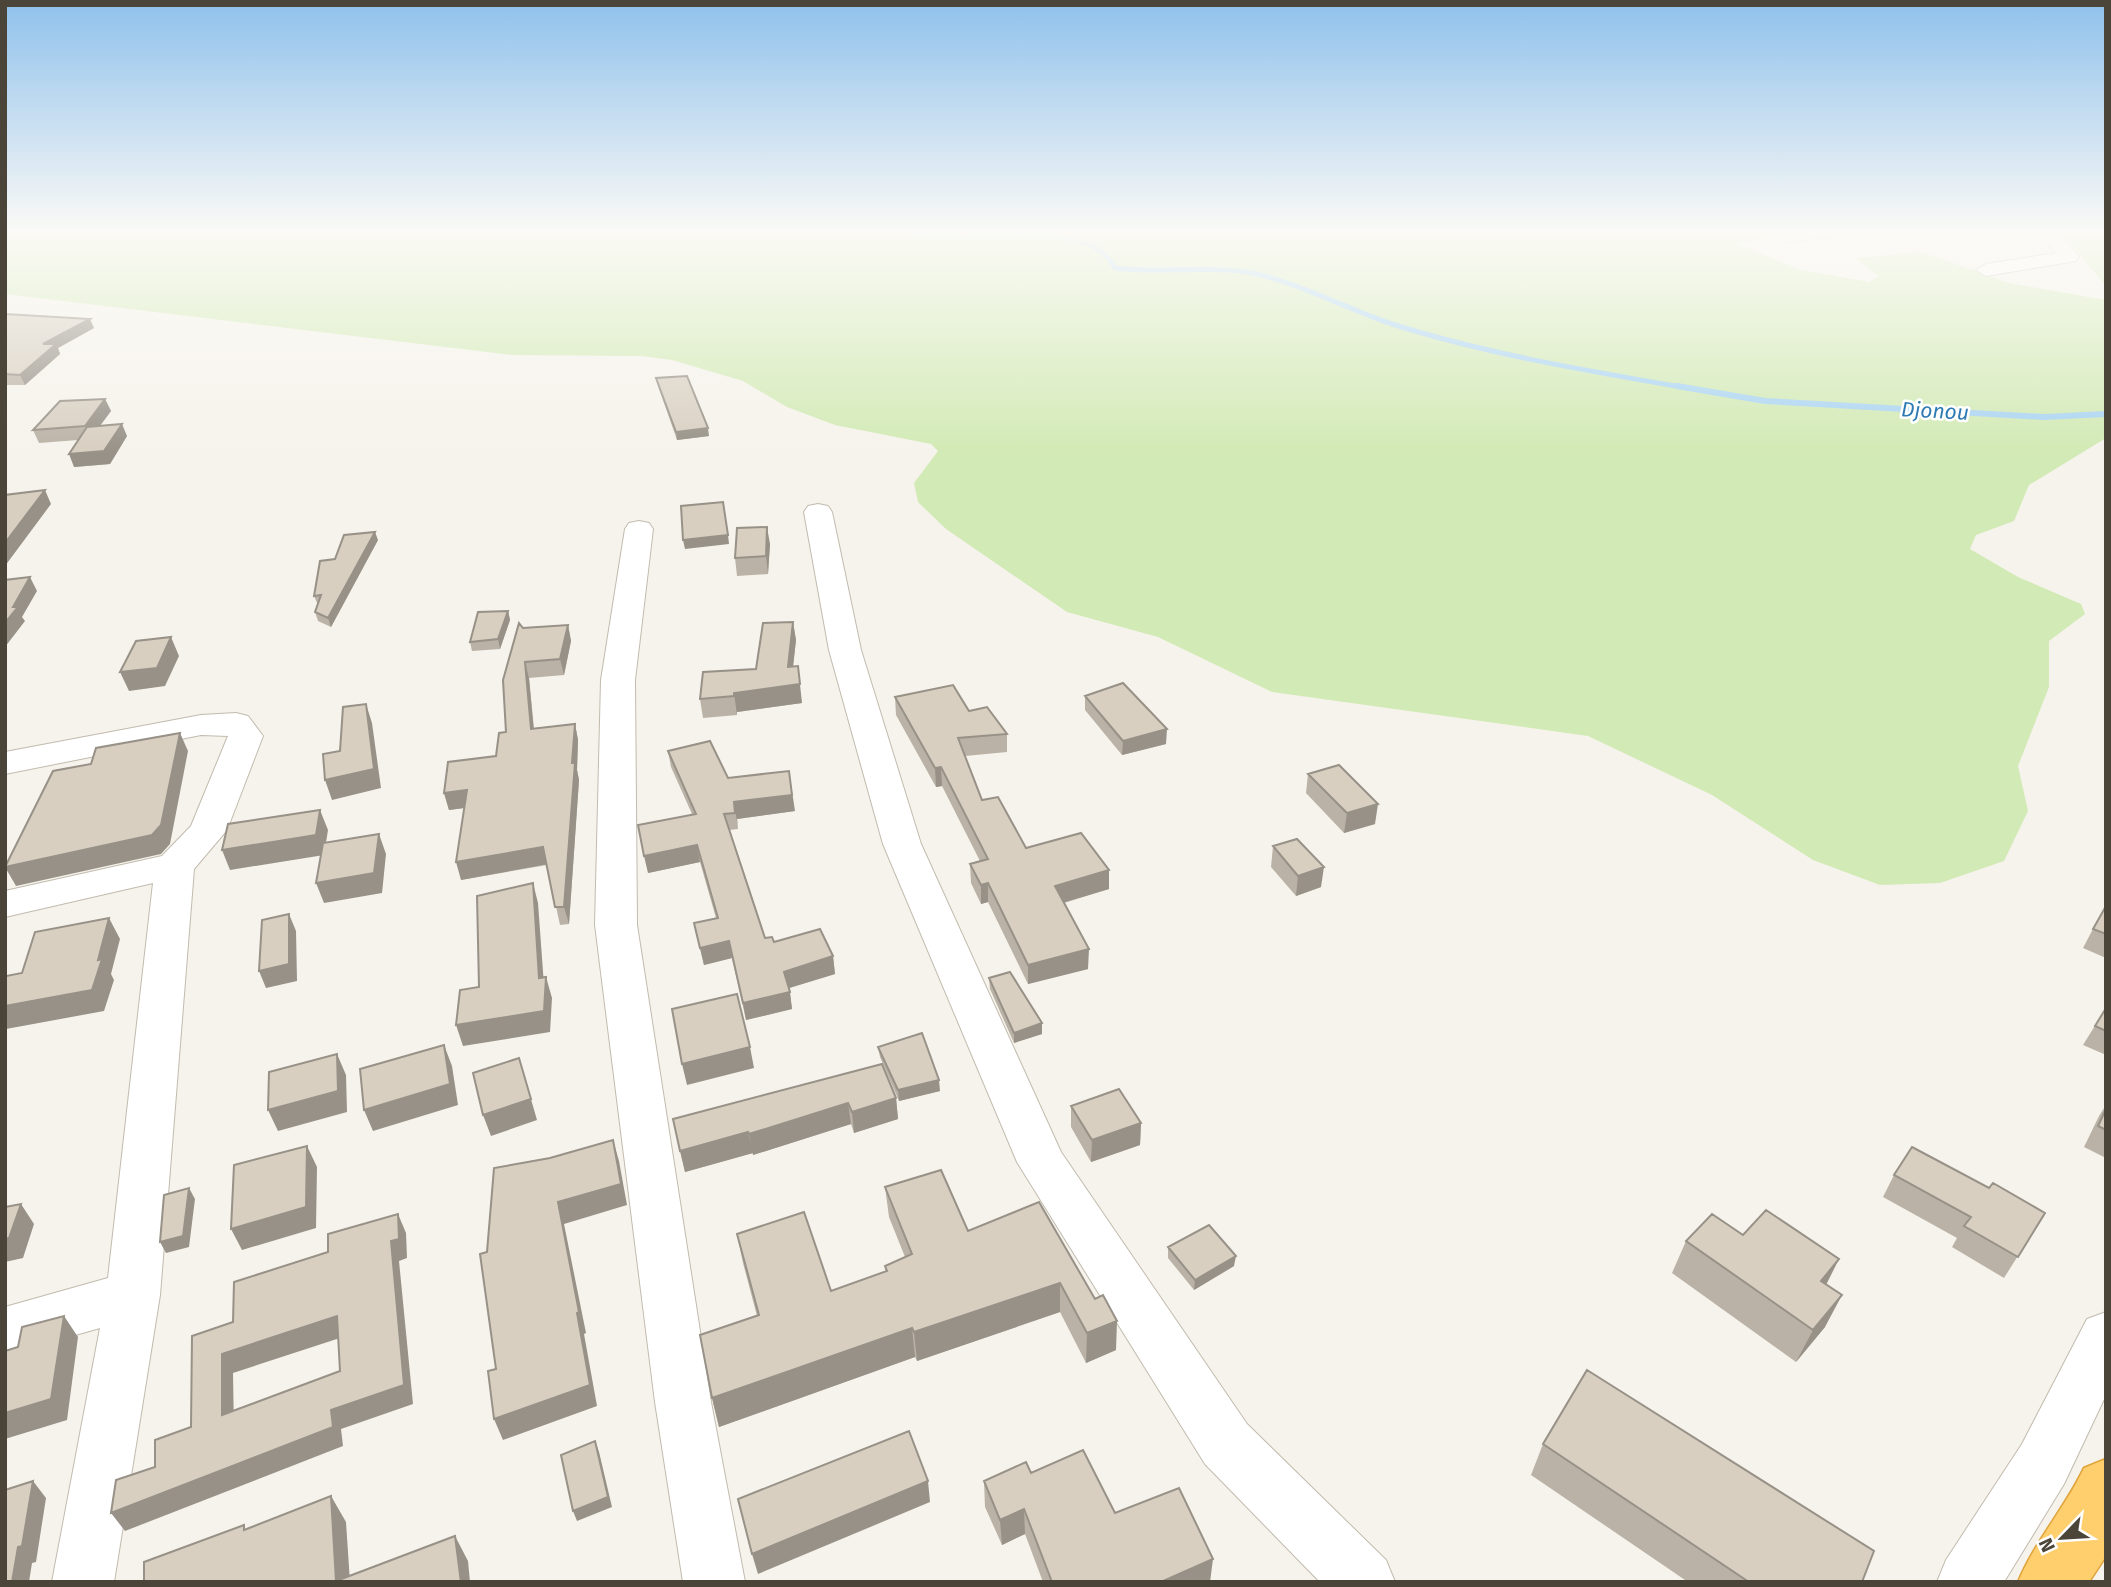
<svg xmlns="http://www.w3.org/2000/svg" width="2111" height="1587" viewBox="0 0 2111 1587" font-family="'Fira Sans',sans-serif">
	<rect width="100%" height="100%" fill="#f6f3ec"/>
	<path fill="#d2eab5" d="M5,232h1797l-66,12 65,26 68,12 10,-6 -23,-18 66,-6 87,31 97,17v138l-77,47 -15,36 -38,14 -6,14 48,28 63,27 4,10 -36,27v46l-31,79 10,45 -24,50 -64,22 -60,2 -67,-25 -101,-65 -124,-59 -316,-44 -114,-55 -91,-25 -121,-83 -28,-27 -4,-19 24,-32 -7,-7 -96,-19 -48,-18 -44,-26 -71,-21 -31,-4 -128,-1 -508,-61z
		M2061,232h45v54z"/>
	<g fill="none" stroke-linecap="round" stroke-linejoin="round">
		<path stroke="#a9d4f2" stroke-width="5" d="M912,232c16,3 32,5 49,5 44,0 130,-15 154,31 46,6 92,-3 137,5 44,9 96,36 140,51 95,30 196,47 295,64"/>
		<path stroke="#a9d4f2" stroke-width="6" d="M1677,386l88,15 279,16 62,-3"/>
		<defs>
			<path id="minor" d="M1789,232h57l-9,5 -55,5 -2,-4 2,-4z
				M2040,232h18l21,25 -3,4 -90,15 -10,-6 10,-6 70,-11z
				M818,504l10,2 4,6 29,138 60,194 140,308 186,272 139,136 9,22h-75l-115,-118 -188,-302 -134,-318 -54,-194 -25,-138 4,-6z
				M639,521l10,2 4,6 -18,151 2,245 74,477 34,180h-62l-28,-180 -60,-477 6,-245 24,-151 4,-6z
				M236,713l12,3 15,20 -36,94 -33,39 -34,426 -46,287h-62l48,-254 -95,27v-48l103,-29 45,-395 -148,34v-26l157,-35 29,-30 37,-90 -27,-1 -196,39v-22l196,-37z
				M2106,1312v83l-42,89 -60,98h-67l9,-22 76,-116 65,-125z"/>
			<path id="highway" d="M2106,1459v97l-17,26h-71c17,-41 47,-74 66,-114z"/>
		</defs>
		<use href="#minor" stroke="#c2bbae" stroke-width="2"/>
		<use href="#highway" stroke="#e0a43c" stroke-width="3"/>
		<use href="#minor" fill="#fff" fill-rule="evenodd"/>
		<use href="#highway" fill="#ffcf6e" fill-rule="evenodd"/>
	</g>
	<path fill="#bab2a6" d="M5,314l89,14 -36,20 2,6 -35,31h-20z
		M656,378l53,58 -32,4 -19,-54z
		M105,399l6,12 -11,15 27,10 -17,28 -36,3 4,-27 -39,3 -6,-13z
		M378,540l-47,87 -13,-6 -3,-9 3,-7 -4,-9 21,-37z
		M770,544l-2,30 -31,2 -2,-18z
		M508,611l2,9 -10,29 -28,2 -2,-9z
		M793,622l3,18 -3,26 9,37 -65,9v3l-34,3 -3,-19 56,-30z
		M568,625l3,16 -7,34 -35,3 5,50 41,-4 3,16 -1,30 2,10 -10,144 -9,1 -13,-60 -86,15 3,-72 -15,2 -5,-17 52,-37 10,-24 17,-104z
		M1085,696l81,48 -44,11 -37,-45z
		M895,697l74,14 38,23v18l-42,4 17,44 44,48 83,22v19l-45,14 24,66 -60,15 -40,-82 -7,2 -10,-21 -1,-19 10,-3 -38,-75 -6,1 -40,-72z
		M668,751l60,27 67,33 -58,8 1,10 -9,1 36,108 9,4 59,14 2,18 -46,14 3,21 -46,11 -14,-62 -28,7 -10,-42 22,-5 -16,-56 -52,11 44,-59 -21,-47z
		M1308,774l67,50 -31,9 -38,-40z
		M1273,846l48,41 -25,9 -25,-29z
		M2106,904v54l-23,-10z
		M989,978l53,45v11l-28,9 -24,-54z
		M2106,1008v47l-23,-10z
		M878,1047l62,44 -41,10 -19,-44z
		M896,1098l2,21 -44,14 -3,-9 -98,31v-2l-68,19 -12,-53z
		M2106,1105v53l-22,-11 15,-31z
		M1071,1106l70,17 -1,22 -49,17 -20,-35z
		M1894,1175l95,13 56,25 -41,65 -52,-31 5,-9 -74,-41z
		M885,1187l83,44 71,-29 77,148 -30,13 -26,-51 -143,49 -2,-4 -196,70 -7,-29 45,-82 -14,-53 -6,-29 94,57 55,-19 -1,-6 20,-9 -16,-40z
		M1743,1235l83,50 -1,42 -29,35 -124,-89 14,-32z
		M1168,1247l66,19 -40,24 -26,-32z
		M1543,1444l319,138h-174l-157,-107z
		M1031,1473l84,40 95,69h-167l-18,-48 -23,11 -17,-38 -1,-26z"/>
	<path fill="#979187" d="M90,319l4,9 -36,20 2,6 -35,31 -5,-10 23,-31z
		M105,399l6,12 -21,28 -5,-13z
		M122,424l5,12 -17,28 -36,3 -5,-13z
		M708,428l1,8 -32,4 -1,-8z
		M45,490l6,14 -46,62v-23z
		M767,527l3,17 -2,30 -2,-18z
		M375,532l3,8 -47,87 -3,-9z
		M728,535l1,9 -44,5 -2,-9z
		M30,577l7,14 -15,26 3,4 -20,26v-24l8,-16z
		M508,611l2,9 -10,29 -2,-10z
		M793,622l3,18 -5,45 7,-19 4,37 -65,9v3l-3,-22 54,-26z
		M568,625l3,16 -7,34 -4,-16z
		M171,637l8,19 -14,30 -36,5 -9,-19z
		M525,662l4,16 6,67 -4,-16z
		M366,704l6,19 9,65 -49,12 -7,-20z
		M575,724l3,16 -1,30 2,10 -10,144 -5,-17z
		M1167,729l-1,15 -44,11 1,-14z
		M180,733l8,18 -18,93 -9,10 -145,32 -11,-19z
		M941,767l1,19 -6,1 -1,-19z
		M789,771l6,40 -58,8 1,10 -4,-27z
		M467,790l5,17 -23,3 -5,-17z
		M1378,804l-3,20 -31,9 3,-20z
		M320,810l8,20 -4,25 -94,15 -8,-20z
		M379,834l7,20 -4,39 -58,10 -8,-20z
		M697,845l3,17 -52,11 -4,-17z
		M543,847l5,17 -87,16 -5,-18z
		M1324,867l-3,20 -25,9 2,-20z
		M1109,870v19l-54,16v-19z
		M533,883l5,20 7,96 1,-22 6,21 -2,34 -87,14 -7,-21 83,-47z
		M988,883v19l-7,2v-19z
		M289,914l7,17 1,50 -31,7 -7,-17z
		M109,918l11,21 -9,35 3,6 -10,31 -98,18 -1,-23 93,-46z
		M729,941l3,17 -28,7 -4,-17z
		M1089,949l-1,20 -60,15v-19z
		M833,956l2,18 -49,15 -2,-17z
		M790,992l2,17 -46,11 -3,-17z
		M1042,1023v11l-28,9v-10z
		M444,1045l8,21 6,39 -85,26 -9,-21z
		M750,1047l4,21 -67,17 -5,-21z
		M337,1054l9,21 1,37 -69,19 -10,-21z
		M519,1058l18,62 -46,16 -8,-21z
		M939,1080l1,11 -41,10 -1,-11z
		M896,1098l2,21 -44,14 -2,-21z
		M848,1103l3,21 -98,31 -4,-21z
		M1141,1123l-1,22 -49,17 1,-22z
		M748,1132l5,21 -68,19 -5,-21z
		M613,1140l6,21 8,44 -63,19 22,109 -2,1 13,72 -94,34 -9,-21 83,-106 -19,-111z
		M307,1146l10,21 -1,61 -74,22 -11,-21z
		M189,1188l6,11 -6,48 -23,6 -6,-11z
		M21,1204l13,20 -11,34 -18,4v-23z
		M398,1214l8,19 1,25 -8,3 14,143 -72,25 2,17 -218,85 -14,-18 220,-103 60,-169z
		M1236,1256l-2,10 -40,24 1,-10z
		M1839,1259l-16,32 -2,-10z
		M1060,1283v29l-143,49 -3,-29z
		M1842,1295l-17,32 -29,35 17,-32z
		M64,1316l14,21 -11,83 -62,19v-26z
		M337,1316l9,20 -113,37 1,61 -12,-19v-61z
		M1117,1321l-1,29 -30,13 1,-30z
		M912,1328l3,29 -196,70 -7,-29z
		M595,1441l4,11 13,55 -35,14 -4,-10z
		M33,1481l13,17 -10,64 -4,1 -3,19h-17l6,-35z
		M928,1481l2,21 -172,72 -6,-20z
		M331,1496l15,26 4,60h-14z
		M1024,1509l1,25 -23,11 -2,-25z
		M455,1536l13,25 2,21h-9z
		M1213,1559l-3,23h-49z"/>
	<path fill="#d8cfc1" stroke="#979187" stroke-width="2" fill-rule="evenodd" d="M5,314l85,5 -47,25h13l-36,31 -15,-1z
		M687,376l21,52 -32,4 -20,-54z
		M105,399l-20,27 -52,4 27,-29z
		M122,424l-18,27 -35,3 18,-27z
		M45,490l-40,53v-48z
		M723,502l5,33 -45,5 -2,-34z
		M767,527l-1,29 -31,2 2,-30z
		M375,532l-47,86 -13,-6 6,-17 -7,1 6,-35 15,-2 9,-24z
		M30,577l-17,30h5l-13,16v-43z
		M508,611l-10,28 -28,3 8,-30z
		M793,622l-5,45 10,-1 2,18 -66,9v3l-34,3 3,-27 53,-3 7,-46z
		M519,623l4,5 45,-3 -8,34 -35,3 6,67 44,-5 -3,39h3l-11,144h-9l-12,-60 -87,15 11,-72 -23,3 4,-31 48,-6 3,-23 7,-1 -3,-52z
		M171,637l-14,31 -37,4 16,-31z
		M1123,683l44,46 -44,12 -38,-45z
		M953,685l16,26 18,-4 20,27 -49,4 24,62 16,-3 28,51 55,-15 28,37 -54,16 34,63 -61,16 -40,-82 -7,2 -11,-21 18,-5 -47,-92 -6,1 -40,-71z
		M366,704l8,65 -49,11 -2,-26 17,-3 3,-44z
		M180,733l-19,92 -9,10 -147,32 48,-96 38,-7 5,-16z
		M710,741l18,37 61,-7 3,24 -58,7 1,11 -11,1 41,124 7,-1 2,5 46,-13 13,27 -49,16 6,20 -47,11 -14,-62 -29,7 -6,-25 24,-5 -21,-73 -53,11 -6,-31 58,-11 -28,-63z
		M1339,765l39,39 -31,9 -39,-39z
		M320,810l-4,25 -94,15 6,-26z
		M379,834l-5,39 -58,10 7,-40z
		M1297,839l27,28 -26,9 -25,-30z
		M533,883l6,95 7,-1 -2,34 -88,14 4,-35 19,-3 -2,-91z
		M2106,906v28l-13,-5z
		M289,914v50l-30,7 3,-51z
		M109,918l-11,42 4,-1 -10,31 -87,16 1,-30 16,-3 13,-41z
		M1010,972l32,51 -28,10 -25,-55z
		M737,994l13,53 -68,17 -10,-55z
		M2106,1008v23l-11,-5z
		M922,1033l17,47 -41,10 -20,-43z
		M444,1045l6,39 -86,26 -4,-41z
		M337,1054l1,37 -70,19 1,-38z
		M519,1058l12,41 -48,16 -10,-42z
		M882,1064l14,34 -44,14 -4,-9 -99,31 -1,-2 -68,19 -7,-32z
		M1119,1089l22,34 -49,17 -21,-34z
		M2106,1109v21l-8,-4z
		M613,1140l8,44 -63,18 21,110 -2,1 13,72 -96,34 -6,-48 8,-2 -16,-115 7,-2 7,-84 56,-10z
		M307,1146l-1,61 -75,22 3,-64z
		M1912,1147l77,41 4,-5 52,30 -27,44 -54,-31 7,-9 -77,-42z
		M941,1170l27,61 71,-29 56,97 8,-4 14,26 -30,12 -27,-50 -146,49 -2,-4 -200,70 -12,-63 59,-20 -22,-81 67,-22 27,79 56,-20 -2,-5 27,-12 -27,-67z
		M189,1188l-6,48 -23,6 4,-47z
		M21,1204l-12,34 -4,1v-32z
		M1766,1210l73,49 -18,22 21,14 -29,35 -127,-89 26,-27 31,21z
		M398,1214l1,25 -8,2 13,144 -73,25 2,17 -222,86 5,-33 39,-13v-27l36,-13 1,-91 41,-14 1,-40 94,-30v-18zM337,1316l3,55 -118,44v-61z
		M1209,1225l27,31 -41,24 -27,-33z
		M64,1316l-13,83 -46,14v-62l13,-4 4,-20z
		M1587,1370l287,181 -12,31h-113l-206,-138z
		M909,1431l19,50 -176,73 -14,-55z
		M595,1441l13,56 -35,14 -12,-56z
		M1083,1450l32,63 64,-25 34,71 -52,23h-109l-28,-73 -24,11 -16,-39 42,-19 5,11z
		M33,1481l-11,65 -4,1 -6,35h-7v-92z
		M331,1496l5,85 119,-45 6,46h-317v-20l100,-37v5z"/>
	<linearGradient id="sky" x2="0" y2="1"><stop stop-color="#8fc1ec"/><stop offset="0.51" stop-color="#fbfaf6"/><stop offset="1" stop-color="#fbfaf6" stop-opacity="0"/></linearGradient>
	<rect width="2111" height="454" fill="url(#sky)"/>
	<g text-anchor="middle" stroke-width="5" stroke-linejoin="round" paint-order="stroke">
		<g font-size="21" font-style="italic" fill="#2e7ab2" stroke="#fff">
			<text transform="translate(1935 411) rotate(3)" y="7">Djonou</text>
		</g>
	</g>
	<rect width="2111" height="1587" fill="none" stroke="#4b4439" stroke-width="14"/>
	<g transform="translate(2062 1538) rotate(245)" stroke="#ffffff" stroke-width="5" paint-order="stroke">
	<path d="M0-5L12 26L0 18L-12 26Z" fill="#4b4439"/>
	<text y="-10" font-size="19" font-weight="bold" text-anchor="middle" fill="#4b4439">N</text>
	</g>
</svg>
